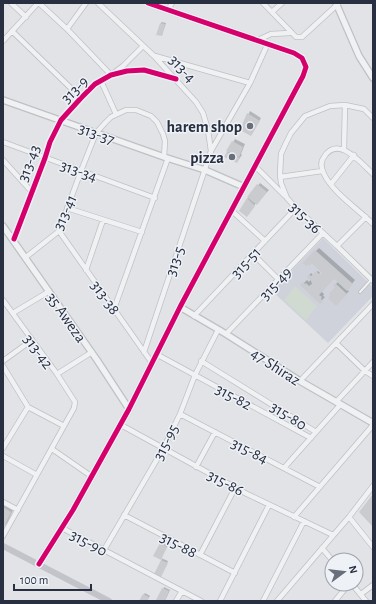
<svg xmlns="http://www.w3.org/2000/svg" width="376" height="604" viewBox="0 0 376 604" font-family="'Alegreya Sans',sans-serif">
	<rect width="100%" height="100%" fill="#e1e3e7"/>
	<path fill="#cfd2da" d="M323,238l50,49v9l-45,47 -56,-52z"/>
	<path fill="#d0dad1" d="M295,286l22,20 -11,14 -22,-20z"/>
	<path fill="#0003" d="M162,22l4,1 -4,12 -1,-12z
		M250,111l11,7 -10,17 -10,-5z
		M235,139l10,5 -4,10 1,1 -5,7 -12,-6z
		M260,183l9,7 -10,11 -3,2 -7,11 -2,-15z
		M319,248l36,32 -8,10 2,1 -13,14v-18l-2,-1 4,-4 -4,-4 -13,13 3,3 -1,2 2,1 -5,5 -18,-17 5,-5 2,2 2,-3 -3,-2 3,-4 2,2 5,-4 2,2 -9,9 2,2 11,-11 -12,-11 -8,1z
		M3,503l11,5 -7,15 -3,3z
		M162,542l6,3 -7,13 7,3 -7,15 -5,-3 6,-14 -7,-4z
		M164,587l6,3 -5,11h-5z
		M145,593l5,3 -3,5h-7z"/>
	<path fill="#c9cbcf" d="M160,23l5,1 -3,12 -6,-1z
		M247,113l13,8 -9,15 -11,-6z
		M232,141l11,6 -4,10 -13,-6z
		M227,152l13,6 -3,5 -13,-6z
		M257,184l10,8 -10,13 -10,-8z
		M247,198l8,8 -8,11 -8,-6z
		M315,250l38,34 -6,7 -13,-12 -15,16 3,2 -1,2 2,2 -3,3 -20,-19 3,-3 2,2 1,-1 3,3 4,-3 -6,-6 2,-3 2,2 5,-5 4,4 2,-2 -10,-10 -3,3 -1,-2 -2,2 -3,-3z
		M335,283l12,11 -11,12 -8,-8 2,-2 -1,-2 6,-7 -2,-1z
		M373,494v33l-14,-15z
		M3,507l8,5 -7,15 -1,-1z
		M160,543l7,4 -6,13 -8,-4z
		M161,560l7,3 -7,14 -7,-3z
		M162,588l7,3 -4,10h-8l-1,-1z
		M143,594l6,3 -2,4h-8z"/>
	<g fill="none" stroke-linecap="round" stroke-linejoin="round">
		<defs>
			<path id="service" d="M360,292l11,-12"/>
			<path id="minor" d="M11,3l15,14
				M39,3l28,26 44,46 12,-9 20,-20
				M98,3l56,53 42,46 7,11 5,17 3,21 -67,201
				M263,3l33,34h6l36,-33
				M168,10l4,-7
				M272,12l10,-9
				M67,29l19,-26
				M12,31l69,67
				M258,40l13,-6 19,-1
				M3,41l35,-38
				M155,56l95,27
				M101,81l15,33
				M373,118l-9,-9 -19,-4 -15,1 -25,10 -14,17 -5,10 -5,11 -1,20 1,9 6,15 9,10 41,38 36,35
				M3,142l152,56
				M344,150l1,-45
				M211,151l39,-68 18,-40
				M3,160l28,31
				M255,166l30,30
				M373,174c-11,-10 -35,-40 -49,-17 -4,5 -3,11 0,17 9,19 34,35 49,50
				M280,177l42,-6
				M331,184l23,-29
				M67,208l75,24
				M231,210l34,31
				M59,231l93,132
				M14,239l31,-81 5,-16 11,-22 20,-22 14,-14 16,-9 16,-4 17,-1 31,9
				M337,246l29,-29
				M253,254l25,25
				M26,257l33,-26 22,-60 15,-38 9,-10 6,-6 15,-7h10l15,6 6,6 6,12 2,7 -1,16
				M86,270l17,-50
				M3,300l54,74 18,28 -1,6 -71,128
				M114,309l54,-151
				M13,313l35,-21
				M194,316l102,-108
				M226,334l97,-101
				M336,343l29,28 8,5
				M156,354l155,84
				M3,361l29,-21
				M201,361l115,71
				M3,366l25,41 36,19
				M57,374l35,-22
				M300,381l73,-77
				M336,402l37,-40
				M180,414l140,73
				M121,425l126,69 86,41
				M3,448l25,-41
				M52,449l39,27
				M3,456l34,19
				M196,467l19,-35
				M284,468l56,-63
				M3,502l15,8
				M124,515l111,58
				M294,517l79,-92
				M349,517l24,30
				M62,528l139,73
				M322,548l10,12
				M104,550l59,-101 17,-35 15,-39 23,-45
				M200,555l35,-67
				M352,584l14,17
				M361,594l12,-9
				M176,601l6,-10
				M220,601l49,-96
				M263,601l41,-80
				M277,601l72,-84 24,-31
				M335,601l14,-17"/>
			<path id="tertiary" d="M336,3l23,53 14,22
				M3,100l161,57 41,13 39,17
				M3,226l94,134 32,49
				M180,307l46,27 74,47 73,42
				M39,564l34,-54 56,-101 51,-102 123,-231 3,-9 -4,-9 -8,-5 -146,-50"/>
		</defs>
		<use href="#service" stroke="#bfc1c5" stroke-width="4"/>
		<use href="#minor" stroke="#bfc1c5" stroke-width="6"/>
		<use href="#tertiary" stroke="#bfc1c5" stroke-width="8"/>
		<use href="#service" stroke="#f0f1f3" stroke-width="2"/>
		<use href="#minor" stroke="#f0f1f3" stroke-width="4.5"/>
		<use href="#tertiary" stroke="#f0f1f3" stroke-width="5.5"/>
		<path stroke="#c2c4c9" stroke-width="6" d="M3,546l106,55"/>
		<defs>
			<path id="cycleway" d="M14,239l31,-81 5,-16 11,-22 20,-22 14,-14 16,-9 16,-4 17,-1 32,9
				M39,564l34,-54 56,-101 51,-102 123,-231 3,-9 -4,-9 -8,-5 -146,-50"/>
		</defs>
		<use href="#cycleway" stroke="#eef1f6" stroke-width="8"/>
		<use href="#cycleway" stroke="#d6006c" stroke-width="5"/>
	</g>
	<g fill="#686e7a" stroke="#eef1f6" stroke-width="1.5">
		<circle cx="250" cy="126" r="4"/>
		<circle cx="232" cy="157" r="4"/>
	</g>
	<g text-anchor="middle" stroke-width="3" stroke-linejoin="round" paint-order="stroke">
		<g font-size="16" fill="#272f40" stroke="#eef1f6">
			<text transform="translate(183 68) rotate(47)" y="6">313-4</text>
			<text transform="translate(74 89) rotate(-44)" y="6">313-9</text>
			<text transform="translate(97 133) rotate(20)" y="6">313-37</text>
			<text transform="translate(28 163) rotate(-69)" y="6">313-43</text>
			<text transform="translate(79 170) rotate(20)" y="6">313-34</text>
			<text transform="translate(64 212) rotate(-66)" y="6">313-41</text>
			<text transform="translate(306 217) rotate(44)" y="6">315-36</text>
			<text transform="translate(174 261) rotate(-71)" y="6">313-5</text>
			<text transform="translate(245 262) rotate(-47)" y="6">315-51</text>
			<text transform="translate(275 283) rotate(-46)" y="6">315-49</text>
			<text transform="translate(106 297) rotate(54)" y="6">313-38</text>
			<text transform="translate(67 317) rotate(55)" y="6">35 Aweza</text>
			<text transform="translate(39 351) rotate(54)" y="6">313-42</text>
			<text transform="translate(276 366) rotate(33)" y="6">47 Shiraz</text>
			<text transform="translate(234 396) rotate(28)" y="6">315-82</text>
			<text transform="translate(289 415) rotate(32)" y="6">315-80</text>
			<text transform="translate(165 442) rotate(-63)" y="6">315-95</text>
			<text transform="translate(250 450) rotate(27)" y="6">315-84</text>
			<text transform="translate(226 482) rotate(28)" y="6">315-86</text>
			<text transform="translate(89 542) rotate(28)" y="6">315-90</text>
			<text transform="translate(179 544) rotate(28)" y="6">315-88</text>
		</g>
		<g font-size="16" font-weight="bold" fill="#272f40" stroke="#eef1f6" text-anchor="end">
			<text x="242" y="132">harem shop</text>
			<text x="224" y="163">pizza</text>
		</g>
	</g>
	<rect width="376" height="604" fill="none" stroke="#272f40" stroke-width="8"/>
	<g transform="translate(344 572) rotate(75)"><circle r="19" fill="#eef1f6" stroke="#9ea3ad"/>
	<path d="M0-3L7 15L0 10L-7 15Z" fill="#686e7a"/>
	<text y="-6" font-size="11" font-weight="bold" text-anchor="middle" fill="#272f40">N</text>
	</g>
	<path d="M14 584v6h77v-6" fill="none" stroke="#272f40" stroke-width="2"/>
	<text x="20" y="584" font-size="12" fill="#272f40" stroke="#eef1f6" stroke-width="3" paint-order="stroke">100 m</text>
</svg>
